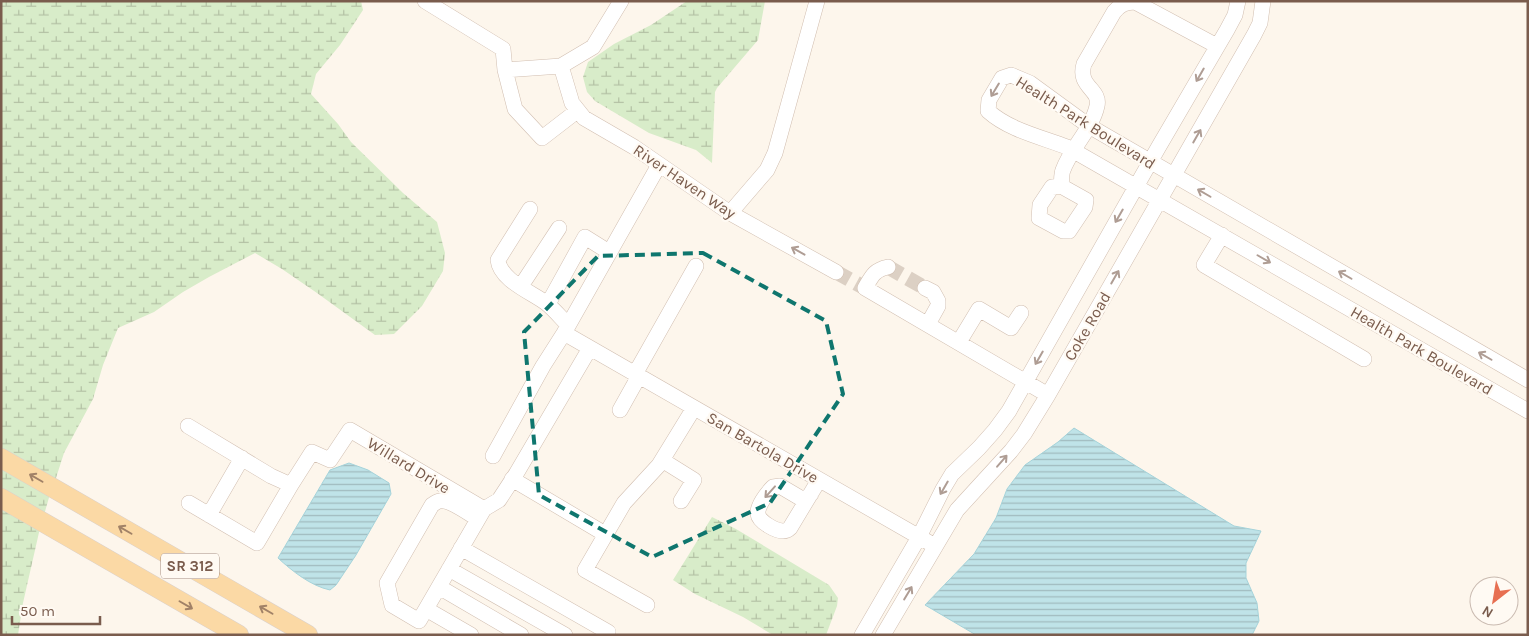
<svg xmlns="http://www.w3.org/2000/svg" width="1529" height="636" viewBox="0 0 1529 636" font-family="Karla,sans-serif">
	<defs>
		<pattern id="wetland-marsh" width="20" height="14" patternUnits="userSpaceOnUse" patternTransform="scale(1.25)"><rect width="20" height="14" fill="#d8ecc9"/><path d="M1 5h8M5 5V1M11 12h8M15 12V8" fill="none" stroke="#b4c2a5"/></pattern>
		<pattern id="water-rules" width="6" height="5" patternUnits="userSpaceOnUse" patternTransform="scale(1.25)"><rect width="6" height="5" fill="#bfe3e8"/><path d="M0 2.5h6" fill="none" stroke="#a0bbbe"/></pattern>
	</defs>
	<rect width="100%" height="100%" fill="#fdf6ec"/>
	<path fill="url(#wetland-marsh)" d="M1,1h360l2,9 -23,35 -24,29 -5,20 27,30 13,18 52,51 34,29 8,31 -2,18 -21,35 -28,28 -19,1 -58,-42 -35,-24 -27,-16 -46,24 -26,15 -29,20 -36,16 -15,37 -10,34 -29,54 -9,28 -54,-31z
		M687,1h78l-7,39 -41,48 -2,4 -3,71 -16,-13 -47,-17 -54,-32 -8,-9 -4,-15 5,-15 26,-18 37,-19z
		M1,466l49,28 -6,21 -43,-25z
		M1,506l39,22 -17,75 -5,32h-17z
		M712,517l24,12 93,56 9,13 -1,8 -11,29h-53l-30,-18 -48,-23 -22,-14z"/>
	<path fill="url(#water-rules)" stroke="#a5d3da" d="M1074,428l160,98 27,5 -15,32v15l11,25 2,18 -7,14h-276l-51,-30 49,-51 22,-36 11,-29 18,-24 33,-23z
		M349,463l19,7 21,13 2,11 -35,61 -20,30 -6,5c-19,-4 -38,-19 -52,-32l52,-88z"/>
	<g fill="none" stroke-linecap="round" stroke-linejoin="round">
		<path stroke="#dcd0c4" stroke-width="15" stroke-dasharray="15 8" stroke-linecap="butt" d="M888,267l37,21
			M836,272l29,16"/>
		<defs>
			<path id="minor" d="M425,1l78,48 2,21
				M561,66l11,37 12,15 50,29 96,66 106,59
				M577,111l-35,27 -27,-29 -10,-39 56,-4 32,-19 28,-46
				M1061,186l-9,1 -12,18 -1,13 24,13h6l16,-24 1,-7 -25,-14c1,-5 0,-11 2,-16 8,-22 29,-41 34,-64 4,-17 -20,-19 -13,-42l30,-52c6,-7 11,-10 21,-10l82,44
				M530,209l-32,51c2,20 33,32 48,43 8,6 15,15 22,22
				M730,213l37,-43 8,-17 42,-152
				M1222,235l-18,30 160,94
				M888,267c-14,3 -16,9 -23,21l183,107
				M521,286l38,-58
				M925,288l8,4 5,9v5l-10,18
				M548,304l37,-67 24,15
				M564,333l364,209
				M959,342l20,-33 32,19 10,-15
				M635,374l61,-108
				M1528,380l-439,-254 -59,-43 -19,-8 -9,3 -13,22 -1,11c21,19 53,26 79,36l461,264
				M620,410l19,-34
				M188,426l83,50 20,9 21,-33 18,8 20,-30 134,79 15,-9 17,-26 74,-126
				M493,456l50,-90 21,-33 95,-168
				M662,460l32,20 -13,21
				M512,479l93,55
				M811,494l-5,4 -4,1 -22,-13 -7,1c-6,6 -16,19 -15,27 1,8 18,17 25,17 4,0 5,-1 7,-3l29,-48
				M189,503l68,40 34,-58
				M209,515l33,-57
				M478,519c-9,-5 -28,-20 -38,-18 -3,0 -6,3 -8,4l-45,78 5,22 27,16 65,-112
				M461,548l147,84 -1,3
				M449,569l116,66
				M439,587l82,48
				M647,605l-62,-35 39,-67 35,-38 35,-57
				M426,609l45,26
				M862,635l57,-98 24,-48 9,-15 27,-26 16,-18 14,-19 149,-263 69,-118 8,-15 3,-14
				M883,635l74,-125 54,-59 13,-17 24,-39 206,-360 6,-12 3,-22"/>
			<path id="major" d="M1,458l307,177
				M1,498l238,137"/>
		</defs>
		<use href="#minor" stroke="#d1beb0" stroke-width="16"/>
		<use href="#major" stroke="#dad1cd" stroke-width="20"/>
		<use href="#minor" stroke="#fff" stroke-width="15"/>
		<use href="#major" stroke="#fbd9a5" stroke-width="19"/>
	</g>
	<defs><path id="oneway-shaft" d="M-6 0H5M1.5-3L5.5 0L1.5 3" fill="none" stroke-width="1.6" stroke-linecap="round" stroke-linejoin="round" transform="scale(1.25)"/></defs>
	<g stroke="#af9d94">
		<use href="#oneway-shaft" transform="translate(1200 75) rotate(120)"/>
		<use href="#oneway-shaft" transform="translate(995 90) rotate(121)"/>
		<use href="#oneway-shaft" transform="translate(1197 136) rotate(-60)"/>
		<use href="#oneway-shaft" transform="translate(1204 193) rotate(-150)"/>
		<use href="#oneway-shaft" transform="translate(1119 216) rotate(120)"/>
		<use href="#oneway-shaft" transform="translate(798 251) rotate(-151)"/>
		<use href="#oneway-shaft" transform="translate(1264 259) rotate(30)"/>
		<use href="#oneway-shaft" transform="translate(1345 275) rotate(-150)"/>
		<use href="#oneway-shaft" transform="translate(1115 277) rotate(-60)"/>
		<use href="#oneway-shaft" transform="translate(1485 356) rotate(-150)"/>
		<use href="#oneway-shaft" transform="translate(1039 358) rotate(120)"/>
		<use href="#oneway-shaft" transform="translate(1002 461) rotate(-49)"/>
		<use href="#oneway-shaft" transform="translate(944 488) rotate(120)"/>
		<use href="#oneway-shaft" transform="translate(770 492) rotate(132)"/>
		<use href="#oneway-shaft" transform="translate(908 593) rotate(-59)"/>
	</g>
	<g stroke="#a18267">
		<use href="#oneway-shaft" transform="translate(36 478) rotate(-150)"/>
		<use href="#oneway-shaft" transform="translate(125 530) rotate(-150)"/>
		<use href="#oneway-shaft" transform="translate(186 605) rotate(30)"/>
		<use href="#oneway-shaft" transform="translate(266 610) rotate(-150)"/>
	</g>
	<path fill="none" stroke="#0f766e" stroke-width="4" stroke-dasharray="10 6" stroke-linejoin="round" d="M703,253l123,68 17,73 -73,109 -118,54 -113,-62 -15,-163 74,-76z"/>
	<g text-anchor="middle" stroke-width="4.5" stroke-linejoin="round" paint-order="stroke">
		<rect fill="#fffaf3" stroke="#a28b7f" stroke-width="1" x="161" y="553.5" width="58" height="25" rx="4"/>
		<g font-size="15" font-weight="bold" fill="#7a5c4d">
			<text x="190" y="571">SR 312</text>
		</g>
		<g font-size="16" fill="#7a5c4d" stroke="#fffaf3">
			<text transform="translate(1086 122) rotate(32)" y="6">Health Park Boulevard</text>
			<text transform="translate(685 181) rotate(34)" y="6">River Haven Way</text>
			<text transform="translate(1087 326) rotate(-60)" y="6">Coke Road</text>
			<text transform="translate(1422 350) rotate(30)" y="6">Health Park Boulevard</text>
			<text transform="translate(763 447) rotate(30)" y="6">San Bartola Drive</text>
			<text transform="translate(409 465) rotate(31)" y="6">Willard Drive</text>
		</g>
	</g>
	<rect width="1529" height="636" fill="none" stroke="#7a5c4d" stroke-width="5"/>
	<g transform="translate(1494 601) rotate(211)"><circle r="24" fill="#fffaf3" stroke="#cabbb1"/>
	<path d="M0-4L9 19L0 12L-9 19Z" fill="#e76f51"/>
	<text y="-8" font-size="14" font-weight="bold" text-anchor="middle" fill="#7a5c4d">N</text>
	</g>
	<path d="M12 616v8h88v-8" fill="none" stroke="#7a5c4d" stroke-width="2.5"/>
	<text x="20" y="616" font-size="15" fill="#7a5c4d" stroke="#fffaf3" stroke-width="4" paint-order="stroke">50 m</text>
</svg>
